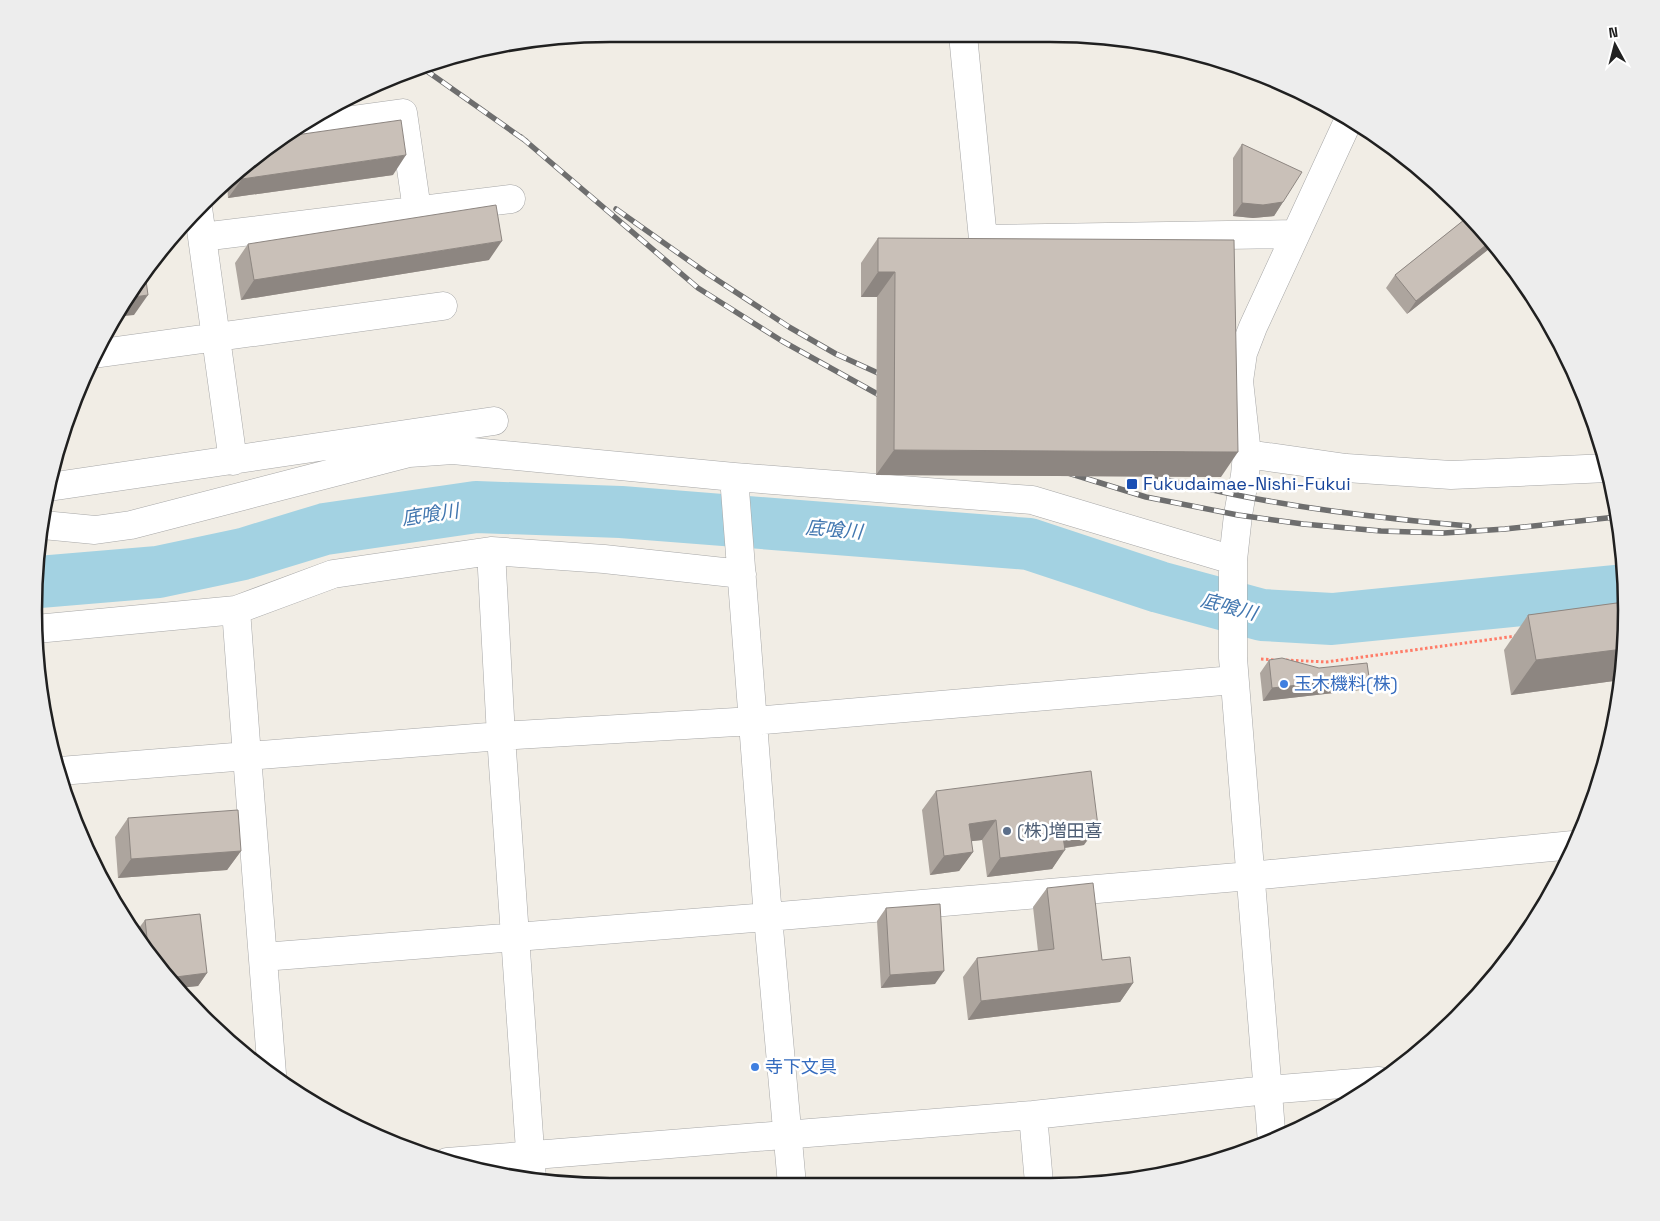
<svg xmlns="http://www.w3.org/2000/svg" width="1660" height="1221" viewBox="0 0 1660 1221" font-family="'Space Grotesk','Noto Sans JP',sans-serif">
	<rect width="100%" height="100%" fill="#f1ede5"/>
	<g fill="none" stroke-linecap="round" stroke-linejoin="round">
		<path stroke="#a3d2e2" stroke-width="52" d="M39,582l119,-10 85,-18 82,-25 151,-22 145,5 408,32 130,43 103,28 70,4 292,-29"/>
		<defs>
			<path id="minor" d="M963,35l20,204 312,-5
				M301,127l102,-14 14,97
				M198,208l35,253
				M202,237l309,-38
				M94,354l349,-48
				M1247,454l99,14 105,7 157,-7
				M734,477l34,440 24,268
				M49,487l445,-66
				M43,525l52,5 36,-5 278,-72 44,-3 281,27 298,23 201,60
				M491,551l10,185 31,443
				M36,629l200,-19 97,-36 158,-23 113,8 138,15
				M60,771l187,-15 -11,-146
				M263,957l505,-40 482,-41 323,-31
				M272,1074l-25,-318 254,-20 252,-15 481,-41
				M1033,1115l6,68
				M1272,1143l-39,-485v-98l5,-45 7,-40 2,-21 -8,-73 4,-28 10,-26 96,-208
				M447,1162l586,-47 234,-25 112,-9"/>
		</defs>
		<use href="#minor" stroke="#a7a7a7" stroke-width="29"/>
		<path stroke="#ff7c68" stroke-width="3" stroke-dasharray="2.5 2.5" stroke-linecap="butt" d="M1261,659l14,1
			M1286,660l40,2 190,-26"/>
		<use href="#minor" stroke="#fff" stroke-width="28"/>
		<defs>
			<path id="rail" d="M424,69l102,72
				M521,137l177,151 84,53 108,60
				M616,209l89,63 84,55 47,27 53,24
				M1065,472l81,25 92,18 65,9 78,7 63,2 61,-4 111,-12
				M1137,472c22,7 44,11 67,16 87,20 176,30 265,38"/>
		</defs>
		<use href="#rail" stroke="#6e6e6e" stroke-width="5.5"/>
		<use href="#rail" stroke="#fff" stroke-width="4" stroke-dasharray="11" stroke-linecap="butt"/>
	</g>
	<path fill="#ada59e" d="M289,136l104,39 -165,23 -1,-14z
		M1242,144l41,58 -9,14 -21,2 -20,-2v-58z
		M1469,216l25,29 -87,69 -21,-26 9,-13z
		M878,238l343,239 -345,-2 1,-178h-16v-34z
		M248,244l241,16 -248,40 -6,-37z
		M1624,602l-3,78 -110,15 -7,-45 24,-35z
		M1269,660l91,30 -97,11 -3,-28z
		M936,791l148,54 -19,3 -13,21 -65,8 -5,-37 -11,1 2,11 -14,19 -29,4 -8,-65z
		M128,818l113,33 -14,19 -109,8 -3,-41z
		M1047,888l55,72 31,23 -13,19 -152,18 -5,-43 14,-19 61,-7 -5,-44z
		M886,908l49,76 -54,4 -4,-67z
		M145,920l62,53 -9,13 -20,2 -25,-27 -17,-25 -1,-3z"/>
	<path fill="#8d8681" d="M406,155l-13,20 -165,23 14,-19z
		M1283,202l-9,14 -21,2 -20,-2 9,-13z
		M502,241l-13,19 -248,40 13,-20z
		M1491,241l3,4 -87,69 9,-13z
		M878,272h17l-18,25h-16z
		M148,295l-14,20 -19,2 11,-19z
		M894,450l344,2 -17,25 -345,-2z
		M1623,649l-2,31 -110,15 25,-35z
		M1369,677l-9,13 -97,11 9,-13z
		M996,820l-14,20 -26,3 13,-19z
		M1098,826l-14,19 -35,5 13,-20z
		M1065,850l-13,19 -65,8 13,-19z
		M241,851l-14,19 -109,8 13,-19z
		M973,852l-14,19 -29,4 14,-19z
		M944,971l-9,13 -54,4 9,-13z
		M207,973l-9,13 -20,2 -10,-10z
		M1133,983l-13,19 -152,18 13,-19z"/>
	<path fill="#c9c0b8" stroke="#8d8681" d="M401,120l5,35 -164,24 -1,-6 48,-37z
		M1242,144l60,28 -19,30 -20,3 -21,-2z
		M496,205l6,36 -248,39 -6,-36z
		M1469,216l22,25 -75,60 -21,-26z
		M878,238l356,2 4,212 -344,-2 1,-178h-17z
		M145,273l3,22 -22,3 5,-8z
		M1624,602l-1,47 -87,11 -8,-45z
		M1282,658l37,10 48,-5 2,14 -97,11 -3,-28z
		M1091,771l7,55 -36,4 3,20 -65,8 -4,-38 -27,4 4,28 -29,4 -8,-65z
		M238,810l3,41 -110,8 -3,-41z
		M1093,883l9,77 28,-3 3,26 -152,18 -4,-43 77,-9 -7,-61z
		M940,904l4,67 -54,4 -4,-67z
		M200,914l7,59 -39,5 -15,-17 -4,-6 -4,-35z"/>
	<rect fill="#1a4fb4" stroke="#fff" stroke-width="2" x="1126" y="478" width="12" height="12" rx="2.5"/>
	<g fill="#3f7fe0" stroke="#fff" stroke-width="2">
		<circle cx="1284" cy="684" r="5"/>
		<circle cx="755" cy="1067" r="5"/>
	</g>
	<circle fill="#5c6f8a" stroke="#fff" stroke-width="2" cx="1007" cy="831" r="5"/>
	<g text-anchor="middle" stroke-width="5" stroke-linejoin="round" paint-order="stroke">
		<g font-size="18" fill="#164399" stroke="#fff" text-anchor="start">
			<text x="1143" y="490">Fukudaimae-Nishi-Fukui</text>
		</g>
		<g font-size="18" fill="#366cbe" stroke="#fff" text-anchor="start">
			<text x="1294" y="690">玉木機料(株)</text>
			<text x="765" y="1073">寺下文具</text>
		</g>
		<g font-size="18" fill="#4e5e75" stroke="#fff" text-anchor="start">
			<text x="1017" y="837">(株)増田喜</text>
		</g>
		<g font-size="19" font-style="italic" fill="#4176af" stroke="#fff">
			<text transform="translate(430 514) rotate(-8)" y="7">底喰川</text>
			<text transform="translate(834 529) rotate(5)" y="7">底喰川</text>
			<text transform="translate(1229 606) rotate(15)" y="7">底喰川</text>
		</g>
	</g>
	<path d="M0 0H1660V1221H0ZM610 42H1050A568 568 0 0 1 1618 610V610A568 568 0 0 1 1050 1178H610A568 568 0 0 1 42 610V610A568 568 0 0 1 610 42Z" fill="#ededed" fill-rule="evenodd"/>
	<path fill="none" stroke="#202020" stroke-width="2.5" d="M610 42H1050A568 568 0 0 1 1618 610V610A568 568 0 0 1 1050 1178H610A568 568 0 0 1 42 610V610A568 568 0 0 1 610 42Z"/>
	<g transform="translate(1615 45) rotate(353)" stroke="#ffffff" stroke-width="4" paint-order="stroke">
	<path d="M0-4L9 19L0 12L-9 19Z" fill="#202020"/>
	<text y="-8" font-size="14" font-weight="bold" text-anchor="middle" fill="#202020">N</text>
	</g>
</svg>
